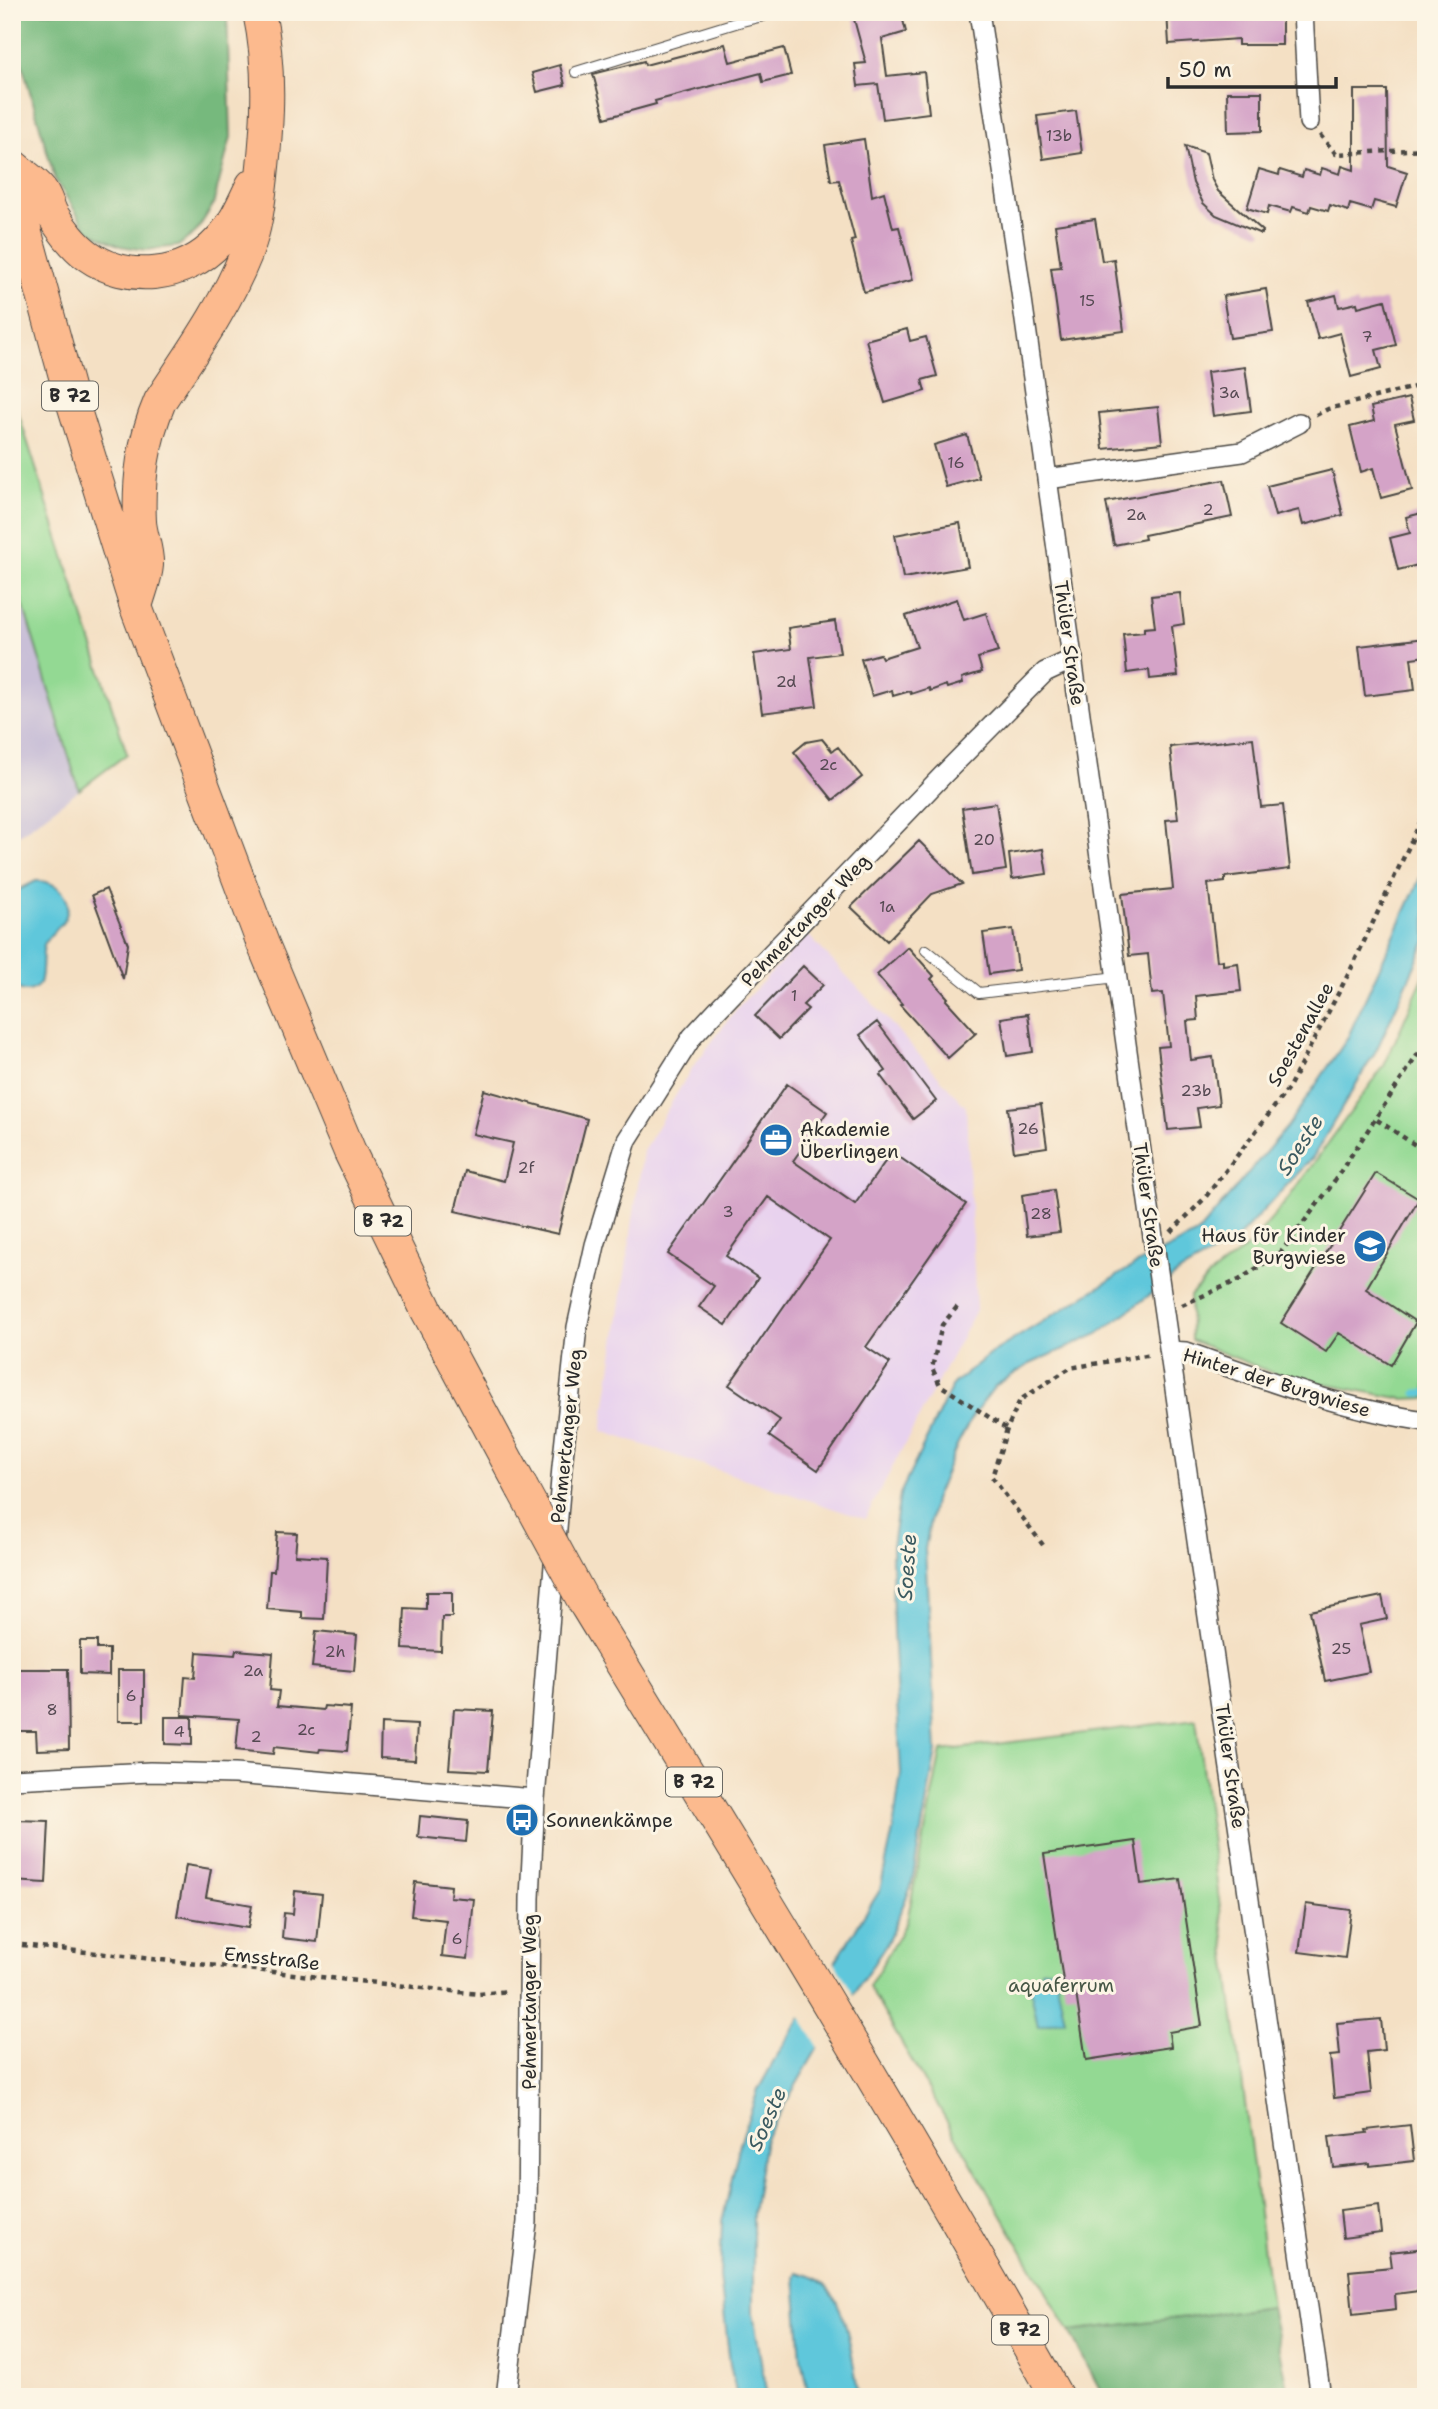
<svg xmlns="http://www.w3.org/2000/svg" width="1438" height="2409" viewBox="0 0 1438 2409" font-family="'Shantell Sans',sans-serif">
	<rect width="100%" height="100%" fill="#fcf5e5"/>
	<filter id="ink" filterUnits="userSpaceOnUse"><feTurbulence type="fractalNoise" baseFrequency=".0143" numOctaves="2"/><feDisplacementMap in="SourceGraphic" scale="14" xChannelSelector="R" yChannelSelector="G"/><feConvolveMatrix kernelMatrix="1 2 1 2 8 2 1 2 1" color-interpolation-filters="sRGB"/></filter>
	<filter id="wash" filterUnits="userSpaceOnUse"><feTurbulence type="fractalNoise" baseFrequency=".00686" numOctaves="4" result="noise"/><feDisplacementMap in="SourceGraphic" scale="28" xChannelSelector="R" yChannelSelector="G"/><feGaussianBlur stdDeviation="1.57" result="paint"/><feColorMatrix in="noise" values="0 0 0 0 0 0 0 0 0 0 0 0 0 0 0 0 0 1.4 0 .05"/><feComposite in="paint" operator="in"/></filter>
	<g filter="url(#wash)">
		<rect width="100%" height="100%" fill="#f4e0c4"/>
		<path fill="#e8d2ee" d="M808,935l70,74 88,98 10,203 -111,209 -263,-88 41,-280 47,-80 48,-64z"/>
		<path fill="#c9bfd7" d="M12,568l67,222 -67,50z"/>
		<path fill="#93d993" stroke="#5f825f" stroke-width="2" d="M12,393l115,361 -48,36 -67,-222z
			M1426,971v427l-22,1 -124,-23 -89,-36 -1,-44 20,-21 41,-31 36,-44 97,-134z
			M1196,1719l75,588 -202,24 -200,-344 38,-66 34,-170z"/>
		<path fill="#76b97d" stroke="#507254" stroke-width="2" d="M12,12h215l4,125 -18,68 -17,27 -18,14 -32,4 -26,-4 -32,-15 -33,-52 -43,-150z
			M1271,2307l19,90h-186l-35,-66z"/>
		<path fill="#5fc7db" stroke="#457983" stroke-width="2" d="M1426,865v76l-49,108 -64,108 -79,85 -53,29 -83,63 -68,30 -35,22 -23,31 -14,26 -24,57 -9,49 11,202 -25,136 -25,58 -70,106 -51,87 -12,75v100l14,84h-30l-7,-33 -10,-87 2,-55 18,-79 18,-53 21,-38 101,-162 13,-60 8,-57 -8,-143 -1,-84 8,-52 53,-110 37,-30 143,-88 64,-32 90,-107 60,-88z
			M36,881c21,-1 40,17 28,39 -5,10 -16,13 -20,25 -3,12 0,26 -4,38 -8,11 -20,11 -28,-1v-89z
			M1061,1968l2,8 -7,2 9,42 -27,6 -9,-44 12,-4v-8z
			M797,2272c5,2 11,3 16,5 36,16 39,86 46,120h-50l-8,-38 -6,-83z"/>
		<path fill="#f4e0c4" d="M833,1959l23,39 -35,53 -22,-37z"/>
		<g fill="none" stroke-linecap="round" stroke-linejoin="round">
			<path stroke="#5fc7db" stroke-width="7" d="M1417,1393h9"/>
		</g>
		<g id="blocks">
			<path fill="#d4a3c7" d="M852,12h49l5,20 -24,7 5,37 37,-4 5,41 -46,6 -5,-35 -20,2 -3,-22 11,-1z
				M1167,12h115v33h-44v-6l-69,5z
				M725,44l5,18 54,-14 7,27 -28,7 -2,-9 -106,28 1,3 -51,14 -12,-44 51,-13 1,4z
				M560,65l5,20 -28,7 -5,-19z
				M1354,90h33l1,76 19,6 -11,35 -22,-6 -3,9 -21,-6 -2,7 -18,-6 -2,6 -17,-5 -2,6 -16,-5 -2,5 -22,-6 -2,8 -20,-6 12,-39 20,6 1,-5 22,7 2,-7 16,5 2,-7 18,6 2,-8 12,4z
				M1227,92h35v39l-34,1z
				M1076,111l6,42 -39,6 -6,-43z
				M864,139l8,57 12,-4 9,36 6,-1 14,53 -49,12 -13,-51 4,-1 -16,-60 -8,1 -6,-36z
				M1185,146l21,7 6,27 6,11 45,40 -2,3 -45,-19 -13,-12 -10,-20z
				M1095,219l7,42 12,-2 10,72 -63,9 -10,-72 10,-1 -6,-42z
				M1266,289l7,43 -43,6 -7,-42z
				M1336,295l3,12 18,-4 1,4 27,-7 11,45 -20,5 5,19 -30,8 -11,-44 -22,6 -10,-37z
				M907,329l3,12 16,-4 11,39 -15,4 3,11 -40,12 -19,-63z
				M1245,367l6,44 -38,5 -6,-44z
				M1409,398l5,22 -19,4 17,66 -31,8 -8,-30 -12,4 -11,-45 24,-6 -3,-14z
				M1158,407l4,36 -59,6 -4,-36z
				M967,435l12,43 -33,9 -12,-42z
				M1332,470l11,45 -40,10 -4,-15 -24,6 -8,-30z
				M1224,480l8,37 -88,18 1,4 -31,6 -8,-43z
				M1426,512v56l-7,1 -1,-4 -20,5 -8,-32 20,-5 -4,-16z
				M960,523l8,44 -65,11 -8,-43z
				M1180,593l4,31 -12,2 6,50 -28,3 -1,-9 -22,3 -4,-39 21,-2v-4l11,-1 -4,-31z
				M957,599l7,21 22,-7 12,39 -20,6 4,14 -20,6 1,5 -16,5 -1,-3 -16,6 -1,-3 -18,6 -1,-3 -17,5 -1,-6 -20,6 -11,-37 19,-5 2,4 35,-11 -11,-31z
				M835,621l5,32 -30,4 7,49 -55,7 -8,-59 37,-5 -3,-21z
				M1426,638v18l-15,2 4,32 -50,6 -6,-50z
				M1253,738l8,69 22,-2 7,64 -65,8v5l-17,2 9,77 6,-1v5l15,-2 3,28 -45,5 2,24 -11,1 4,39 22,-3 6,48 -22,3 3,19 -32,3 -10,-83 11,-1 -6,-53 -11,1 -4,-40 -19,2 -7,-62 51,-5 -7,-69 12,-1 -8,-72z
				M822,739l10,12 6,-4 24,30 -29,23 -39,-48 12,-10z
				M996,803l10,67 -34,5 -10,-67z
				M919,841l43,43 -30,10 -45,47 -36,-34z
				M1043,849l4,25 -35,5 -3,-25z
				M106,889l22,55 -5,35 -31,-84z
				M1013,929l5,41 -29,4 -6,-41z
				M908,947l26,29 -3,3 17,19 -2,2 30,33 -28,25 -48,-53 2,-1 -25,-29z
				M803,966l20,19 -20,20 5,4 -29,30 -24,-23z
				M1028,1014l5,38 -26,4 -6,-38z
				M877,1022l59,79 -23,18 -33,-44 6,-4 -26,-36z
				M787,1084l40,28 -34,49 62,43 37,-52 74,52 -100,143 24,16 -72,107 -49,-34 11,-16 -51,-35 101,-145 -62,-43 -42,59 32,22 -32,47 -27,-18 15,-21 -46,-32z
				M484,1090l103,29 -29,115 -103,-23 10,-40 39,10 9,-38 -40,-9z
				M1041,1104l6,43 -33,5 -6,-44z
				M1376,1173l43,26 -53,90 50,33 -25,43 -52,-32 -13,19 -45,-29z
				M1054,1190l6,42 -33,4 -5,-41z
				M277,1532l20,1 -2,22 32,2 -3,62 -22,-1v-6l-35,-3 3,-38h4z
				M426,1592h26v25h-10l-1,34 -38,-2 2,-41 21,1z
				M1382,1596l5,23 -28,6 10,47 -44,9 -15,-70z
				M316,1631l41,4 -3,36 -42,-4z
				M80,1641h17v8h12v26l-29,-1z
				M236,1650l37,3 -3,37 9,1 -2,15 46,4 1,-4 27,2 -4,43 -27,-2 -1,3 -45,-5 -1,7 -37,-4 3,-31 -57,-4 3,-38 10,1 2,-26 38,3z
				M12,1669h56l1,80 -32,1 -1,-19h-24z
				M118,1670h26v51h-26z
				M454,1709l39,2 -5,60 -39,-2z
				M165,1717h27v28l-27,-1z
				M381,1723l36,2 -2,35 -35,-2z
				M420,1816l48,5 -2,21 -48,-5z
				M13,1820l36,1 -3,62 -34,-2z
				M1135,1841l6,43 39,-5 22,147 -33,6 2,15 -85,13 -10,-67 -11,1 -21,-140z
				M186,1865l25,4 -5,28 46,8 -4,23 -71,-12z
				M415,1882l36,4 -1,11 24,2 -6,60 -26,-3 4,-36 -35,-4z
				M295,1891l27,3 -5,48 -35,-4 2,-25 9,1z
				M1306,1904l45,6 -6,48 -46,-6z
				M1381,2019l3,31 -17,2 4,41 -37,5 -4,-42 10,-1 -3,-32z
				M1410,2125l4,36 -44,5v-3l-37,4 -4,-30 38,-4 -1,-3z
				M1378,2206l3,27 -38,5 -3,-27z
				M1426,2248v42l-31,4 1,15 -43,5 -4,-43 43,-4 -2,-15z"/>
		</g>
	</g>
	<g filter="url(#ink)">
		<use href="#blocks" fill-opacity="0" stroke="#494642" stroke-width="2"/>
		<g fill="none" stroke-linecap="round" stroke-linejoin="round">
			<defs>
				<path id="service" d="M576,72l166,-51 37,-9
					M926,950l53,43 138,-16"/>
				<path id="minor" d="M979,12l36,237 138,988 168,1160
					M1303,12l6,110
					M1047,479l195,-27 57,-29
					M1170,1351l16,1c77,27 159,58 240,69
					M12,1779l138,-7 85,2 300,25
					M506,2397l21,-175 3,-324 5,-99 27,-332 15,-140 18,-82 32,-105 65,-103 26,-28 225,-234 102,-103 28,-13"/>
				<path id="trunk" d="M12,165c9,8 21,15 29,25 5,6 7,16 11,24 9,14 21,31 35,41 41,29 98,23 132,-14 15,-16 24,-37 33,-56
					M12,182l57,209 67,216 127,337 87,208 76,157 96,179
					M136,607c3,-13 10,-28 11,-42 1,-14 -6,-29 -7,-43 -2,-43 3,-81 20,-121 31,-47 65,-94 86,-147 10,-25 13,-51 16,-78 6,-56 9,-108 -3,-164
					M585,1604c161,263 322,525 472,793"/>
			</defs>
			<use href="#service" stroke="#494642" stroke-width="12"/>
			<use href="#minor" stroke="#494642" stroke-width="22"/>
			<use href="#trunk" stroke="#494642" stroke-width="34"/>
			<path stroke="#494642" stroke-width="4.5" stroke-dasharray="5 5" stroke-linecap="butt" d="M1320,135l16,19 90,-5
				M1316,415l12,-6 98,-25
				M1377,1120l49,32
				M1171,1232l33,-33 84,-110 63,-120 75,-159
				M1182,1305l57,-25 42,-28 48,-63 93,-141 4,-11
				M957,1307l-15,18 -10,43 8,17 67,44
				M1043,1545l-51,-68 15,-48 13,-29 50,-32 82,-14
				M12,1944l467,50 30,-3"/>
			<use href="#service" stroke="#fff" stroke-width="10"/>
			<use href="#minor" stroke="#fff" stroke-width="19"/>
			<use href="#trunk" stroke="#fcba8e" stroke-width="32"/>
			<defs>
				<path id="trunk-bridge" d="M522,1488l63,116"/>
			</defs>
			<use href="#trunk-bridge" stroke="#494642" stroke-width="34" stroke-linecap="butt"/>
			<use href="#trunk-bridge" stroke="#fcba8e" stroke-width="32"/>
		</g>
	</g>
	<defs>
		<symbol id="office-disc" viewBox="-11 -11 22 22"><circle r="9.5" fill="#1f6fb2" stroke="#fcf5e5"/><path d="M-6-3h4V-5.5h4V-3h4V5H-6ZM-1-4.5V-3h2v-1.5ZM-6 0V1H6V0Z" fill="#fff"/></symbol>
		<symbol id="school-disc" viewBox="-11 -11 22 22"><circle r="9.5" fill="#1f6fb2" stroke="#fcf5e5"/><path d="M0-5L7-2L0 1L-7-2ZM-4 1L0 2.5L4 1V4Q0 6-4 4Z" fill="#fff"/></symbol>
		<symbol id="bus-disc" viewBox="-11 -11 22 22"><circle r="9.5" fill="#1f6fb2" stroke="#fcf5e5"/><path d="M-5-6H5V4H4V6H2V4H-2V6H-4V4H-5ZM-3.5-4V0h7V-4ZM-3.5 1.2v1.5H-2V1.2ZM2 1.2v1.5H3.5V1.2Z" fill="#fff"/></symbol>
	</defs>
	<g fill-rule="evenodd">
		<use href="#office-disc" x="757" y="1121" width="38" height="38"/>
		<use href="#school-disc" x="1351" y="1227" width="38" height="38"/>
		<use href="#bus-disc" x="503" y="1801" width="38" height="38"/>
	</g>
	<g text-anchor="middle" stroke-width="6" stroke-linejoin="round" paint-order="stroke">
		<g font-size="16" fill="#554952">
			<text x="1059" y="141">13b</text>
			<text x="1087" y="306">15</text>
			<text x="1367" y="342">7</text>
			<text x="1229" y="398">3a</text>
			<text x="956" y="468">16</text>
			<text x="1208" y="515">2</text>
			<text x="1136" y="520">2a</text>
			<text x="786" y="687">2d</text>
			<text x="828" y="770">2c</text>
			<text x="984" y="845">20</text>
			<text x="887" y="912">1a</text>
			<text x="794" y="1001">1</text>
			<text x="1196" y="1096">23b</text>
			<text x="1028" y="1134">26</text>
			<text x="526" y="1173">2f</text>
			<text x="728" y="1217">3</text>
			<text x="1041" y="1219">28</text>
			<text x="1341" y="1654">25</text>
			<text x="335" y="1657">2h</text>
			<text x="253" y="1676">2a</text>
			<text x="131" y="1701">6</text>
			<text x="52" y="1715">8</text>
			<text x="306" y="1735">2c</text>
			<text x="179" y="1737">4</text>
			<text x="256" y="1742">2</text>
			<text x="457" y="1944">6</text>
		</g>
		<g fill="#fcf5e5" stroke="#6a6863" stroke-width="2">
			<rect x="42" y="381.5" width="56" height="29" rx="5"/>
			<rect x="355" y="1206.5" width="56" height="29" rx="5"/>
			<rect x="666" y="1767.5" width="56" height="29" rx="5"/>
			<rect x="992" y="2315.5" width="56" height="29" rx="5"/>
		</g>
		<g font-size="18" font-weight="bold" fill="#2b2b2b">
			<text x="70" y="402">B 72</text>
			<text x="383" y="1227">B 72</text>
			<text x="694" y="1788">B 72</text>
			<text x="1020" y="2336">B 72</text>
		</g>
		<g font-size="19" fill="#2b2b2b" stroke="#fcf5e5">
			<text transform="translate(1070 643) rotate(82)" y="7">Thüler Straße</text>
			<text transform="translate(805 920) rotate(-46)" y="7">Pehmertanger Weg</text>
			<text transform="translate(1300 1034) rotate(-61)" y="7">Soestenallee</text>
			<text transform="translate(1149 1205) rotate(82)" y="7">Thüler Straße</text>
			<text transform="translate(1277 1382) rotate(17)" y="7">Hinter der Burgwiese</text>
			<text transform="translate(566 1436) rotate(-84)" y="7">Pehmertanger Weg</text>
			<text transform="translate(1231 1766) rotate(82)" y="7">Thüler Straße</text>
			<text transform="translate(272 1958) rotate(6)" y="7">Emsstraße</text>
			<text transform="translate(529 2002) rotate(-90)" y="7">Pehmertanger Weg</text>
		</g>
		<g font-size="19" fill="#2b2b2b" stroke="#fcf5e5" text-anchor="start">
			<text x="800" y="1136">Akademie<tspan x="800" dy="22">Überlingen</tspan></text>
			<text x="1346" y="1242" text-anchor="end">Haus für Kinder<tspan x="1346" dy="22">Burgwiese</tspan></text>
			<text x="546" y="1827">Sonnenkämpe</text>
		</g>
		<g font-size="19" fill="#455645" stroke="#fcf5e5">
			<text x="1061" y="1992">aquaferrum</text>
		</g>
		<g font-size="21" font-style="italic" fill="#3b5a60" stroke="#fcf5e5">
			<text transform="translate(1300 1145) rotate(-57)" y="7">Soeste</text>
			<text transform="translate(907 1567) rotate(-86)" y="7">Soeste</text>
			<text transform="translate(767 2119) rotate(-66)" y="7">Soeste</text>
		</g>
	</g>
	<rect width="1438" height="2409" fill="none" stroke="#fcf5e5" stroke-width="42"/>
	<path d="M1168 77v10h168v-10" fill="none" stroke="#2b2b2b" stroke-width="3.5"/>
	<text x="1179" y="77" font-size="21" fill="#2b2b2b" stroke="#fcf5e5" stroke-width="5" paint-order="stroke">50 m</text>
</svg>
